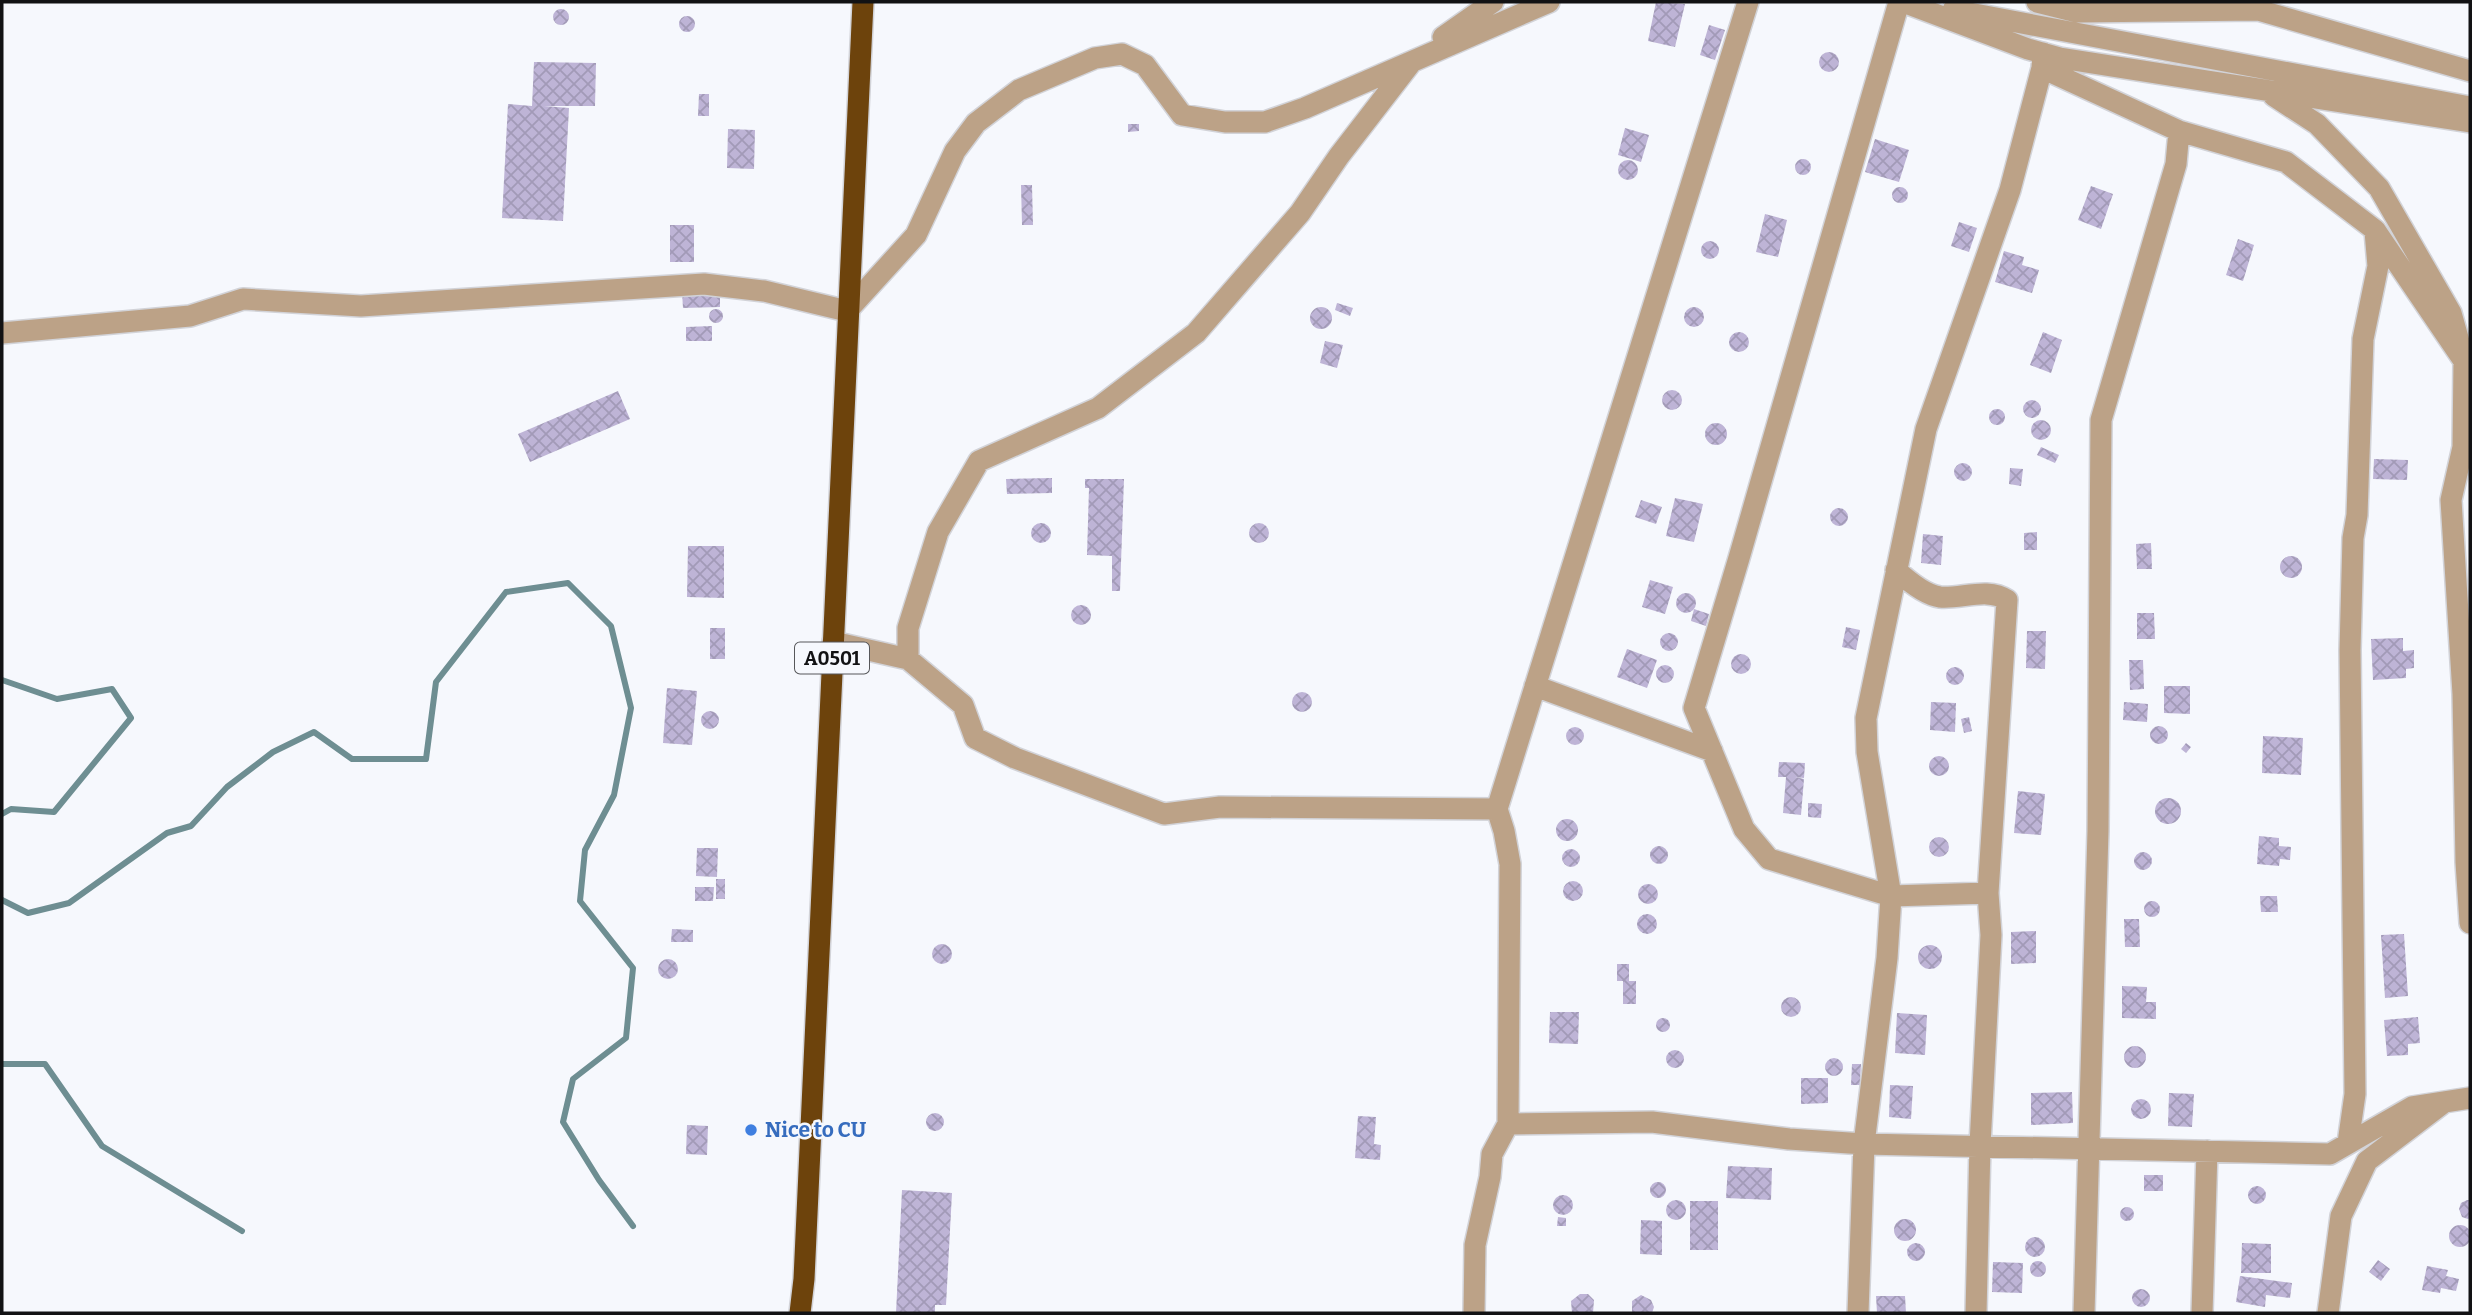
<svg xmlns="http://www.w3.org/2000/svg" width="2472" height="1315" viewBox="0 0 2472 1315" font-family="Bitter,serif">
	<defs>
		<pattern id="building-cross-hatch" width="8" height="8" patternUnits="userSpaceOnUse" patternTransform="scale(1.75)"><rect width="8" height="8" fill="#beb4d6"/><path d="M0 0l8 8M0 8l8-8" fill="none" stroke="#a29ab7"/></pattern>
	</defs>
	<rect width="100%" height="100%" fill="#f6f8fd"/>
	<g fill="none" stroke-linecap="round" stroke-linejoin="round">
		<path stroke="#6e8e92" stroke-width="6" d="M2,680l55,19 55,-10 19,29 -77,94 -43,-3 -9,5
			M2,900l26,13 41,-10 98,-70 24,-7 36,-39 46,-35 41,-20 38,27h74l10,-77 70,-90 62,-9 43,43 20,82 -17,87 -29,55 -5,51 53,67 -7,70 -53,41 -10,43 36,58 34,46
			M2,1064h43l57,82 140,85"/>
	</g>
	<path fill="url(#building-cross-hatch)" d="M1656,2l29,2 -10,43 -27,-6z
		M553 17a8 8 0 1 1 16 0a8 8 0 1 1-16 0Z
		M679 24a8 8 0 1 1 16 0a8 8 0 1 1-16 0Z
		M1709,25l16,5 -10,30 -15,-5z
		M1819 62a10 10 0 1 1 20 0a10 10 0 1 1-20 0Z
		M534,62l62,1 -1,43h-51l25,2 -6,113 -61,-3 6,-114 24,2z
		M699,94h10v22h-11z
		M1128,124h11v7l-11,1z
		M1625,128l24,7 -8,27 -23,-7z
		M728,129l27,1 -1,39 -27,-1z
		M1875,139l34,11 -10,32 -34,-10z
		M1795 167a8 8 0 1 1 16 0a8 8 0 1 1-16 0Z
		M1618 170a10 10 0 1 1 20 0a10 10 0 1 1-20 0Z
		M1021,185h11l1,40h-11z
		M2091,186l22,8 -12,35 -23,-9z
		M1892 195a8 8 0 1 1 16 0a8 8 0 1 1-16 0Z
		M1765,214l22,6 -9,37 -22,-5z
		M1959,222l18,6 -8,24 -18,-6z
		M670,225h24v37h-24z
		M2238,239l16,6 -11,36 -17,-6z
		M1701 250a9 9 0 1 1 18 0a9 9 0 1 1-18 0Z
		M2004,251l20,6 -2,8 17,5 -7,23 -37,-11z
		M720,291v16l-37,1 -1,-16z
		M1337,303l16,5 -3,8 -15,-6z
		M1684 317a10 10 0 1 1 20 0a10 10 0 1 1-20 0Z
		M1310 318a11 11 0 1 1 22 0a11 11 0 1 1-22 0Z
		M709 316a7 7 0 1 1 14 0a7 7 0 1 1-14 0Z
		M712,326v15h-26v-14z
		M2043,332l19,8 -11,33 -21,-8z
		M1729 342a10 10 0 1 1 20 0a10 10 0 1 1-20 0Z
		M1325,341l18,4 -6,23 -17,-5z
		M1662 400a10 10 0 1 1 20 0a10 10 0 1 1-20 0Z
		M618,391l12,28 -100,43 -12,-28z
		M2023 409a9 9 0 1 1 18 0a9 9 0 1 1-18 0Z
		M1989 417a8 8 0 1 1 16 0a8 8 0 1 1-16 0Z
		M2031 430a10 10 0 1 1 20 0a10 10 0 1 1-20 0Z
		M1705 434a11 11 0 1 1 22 0a11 11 0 1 1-22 0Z
		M2041,447l18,8 -4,8 -18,-8z
		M2374,459l34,1 -1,20 -34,-1z
		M1954 472a9 9 0 1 1 18 0a9 9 0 1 1-18 0Z
		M2010,468l13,1 -2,17 -12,-2z
		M1052,478v15l-45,1 -1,-15z
		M1085,479h39l-4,112h-8v-35l-25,-1 2,-67h-4z
		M1675,498l28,6 -9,38 -28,-6z
		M1641,500l21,7 -6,17 -21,-7z
		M1830 517a9 9 0 1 1 18 0a9 9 0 1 1-18 0Z
		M1249 533a10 10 0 1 1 20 0a10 10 0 1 1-20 0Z
		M1031 533a10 10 0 1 1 20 0a10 10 0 1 1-20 0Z
		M2037,532v18h-13v-17z
		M1923,534l20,2 -2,29 -20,-2z
		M2151,543l1,26h-15l-1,-25z
		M688,546h36v52l-37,-1z
		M2280 567a11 11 0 1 1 22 0a11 11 0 1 1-22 0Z
		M1650,580l23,7 -8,27 -23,-7z
		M1676 603a10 10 0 1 1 20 0a10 10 0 1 1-20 0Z
		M1071 615a10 10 0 1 1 20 0a10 10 0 1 1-20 0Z
		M1694,609l15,5 -3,12 -15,-5z
		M2137,613h17l1,26h-18z
		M1846,627l14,3 -4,20 -14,-3z
		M710,628h15v31h-15z
		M2027,631h19l-1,38 -19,-1z
		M1660 642a9 9 0 1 1 18 0a9 9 0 1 1-18 0Z
		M2403,638v13l11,-1v18l-8,1v9l-33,2 -2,-41z
		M1627,649l30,11 -10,28 -30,-11z
		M1731 664a10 10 0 1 1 20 0a10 10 0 1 1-20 0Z
		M2129,660h14l1,29 -14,1z
		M1656 674a9 9 0 1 1 18 0a9 9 0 1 1-18 0Z
		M1946 676a9 9 0 1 1 18 0a9 9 0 1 1-18 0Z
		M2164,686h26v28l-26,-1z
		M667,688l30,3 -5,54 -29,-2z
		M1292 702a10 10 0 1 1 20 0a10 10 0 1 1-20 0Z
		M1931,702l25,1 -1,29 -25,-2z
		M2124,702l24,2 -1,18 -24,-2z
		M701 720a9 9 0 1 1 18 0a9 9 0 1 1-18 0Z
		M1969,717l3,14 -8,2 -3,-14z
		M2150 735a9 9 0 1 1 18 0a9 9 0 1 1-18 0Z
		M1566 736a9 9 0 1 1 18 0a9 9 0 1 1-18 0Z
		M2263,736l40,2 -2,37 -39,-2z
		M2186,743l5,4 -5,6 -5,-4z
		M1929 766a10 10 0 1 1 20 0a10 10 0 1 1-20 0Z
		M1779,762l26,1 -1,15 -9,-1 9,2 -3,36 -18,-2 3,-36h-8z
		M2018,791l27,3 -4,41 -27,-2z
		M2155 811a13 13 0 1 1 26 0a13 13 0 1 1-26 0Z
		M1808,803l14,1 -1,14 -13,-1z
		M1556 830a11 11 0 1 1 22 0a11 11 0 1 1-22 0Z
		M2259,836l20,2v8l12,1 -1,13 -10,-1 -1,7 -22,-2z
		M1929 847a10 10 0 1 1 20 0a10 10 0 1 1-20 0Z
		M1650 855a9 9 0 1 1 18 0a9 9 0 1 1-18 0Z
		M697,848h21l-1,29 -21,-1z
		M1562 858a9 9 0 1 1 18 0a9 9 0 1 1-18 0Z
		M2134 861a9 9 0 1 1 18 0a9 9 0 1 1-18 0Z
		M716,879h9v20h-9z
		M1563 891a10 10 0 1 1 20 0a10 10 0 1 1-20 0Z
		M1638 894a10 10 0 1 1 20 0a10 10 0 1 1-20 0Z
		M695,887h19l-1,14h-18z
		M2260,896h17l1,16h-17z
		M2144 909a8 8 0 1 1 16 0a8 8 0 1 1-16 0Z
		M1637 924a10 10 0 1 1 20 0a10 10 0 1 1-20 0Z
		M2124,919h15l1,28h-15z
		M672,929l21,1v12h-22z
		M2036,931v32l-25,1v-32z
		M2404,934l4,62 -23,2 -4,-63z
		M932 954a10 10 0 1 1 20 0a10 10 0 1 1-20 0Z
		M1918 957a12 12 0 1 1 24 0a12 12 0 1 1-24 0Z
		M658 969a10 10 0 1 1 20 0a10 10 0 1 1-20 0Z
		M1617,964h12v17h7v23h-13v-23h-6z
		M2122,986l25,1 -1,15h10v17l-34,-1z
		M1781 1007a10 10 0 1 1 20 0a10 10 0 1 1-20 0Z
		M1550,1012h29l-1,32 -29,-1z
		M1897,1013l30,2 -2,40 -30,-2z
		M2418,1017l2,26 -12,1v11l-21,1 -3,-36z
		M1656 1025a7 7 0 1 1 14 0a7 7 0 1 1-14 0Z
		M2124 1057a11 11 0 1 1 22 0a11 11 0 1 1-22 0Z
		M1666 1059a9 9 0 1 1 18 0a9 9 0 1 1-18 0Z
		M1825 1067a9 9 0 1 1 18 0a9 9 0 1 1-18 0Z
		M1852,1064h9l-1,21h-9z
		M1801,1078h27v25l-27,1z
		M1890,1085l23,1 -2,33 -22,-2z
		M2072,1092l1,31 -42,2v-32z
		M2169,1093l25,1 -2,33 -24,-1z
		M2131 1109a10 10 0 1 1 20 0a10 10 0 1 1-20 0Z
		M926 1122a9 9 0 1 1 18 0a9 9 0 1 1-18 0Z
		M1358,1116l18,1 -2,27 7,1 -1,15 -25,-2z
		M687,1125l21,1 -1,29 -21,-1z
		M1728,1166l44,2 -1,32 -45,-2z
		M2144,1175h19v16h-19z
		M1650 1190a8 8 0 1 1 16 0a8 8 0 1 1-16 0Z
		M2248 1195a9 9 0 1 1 18 0a9 9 0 1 1-18 0Z
		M902,1190l50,3 -6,112h-11v8h-39z
		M1553 1205a10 10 0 1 1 20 0a10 10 0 1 1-20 0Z
		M2467,1200h3v18l-2,1 -6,-2 -3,-8 2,-6z
		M1666 1210a10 10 0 1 1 20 0a10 10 0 1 1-20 0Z
		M1690,1201h28v49h-28z
		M2120 1214a7 7 0 1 1 14 0a7 7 0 1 1-14 0Z
		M1558,1217l8,1v8h-9z
		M1894 1230a11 11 0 1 1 22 0a11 11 0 1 1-22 0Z
		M1641,1220l21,1v34l-22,-1z
		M2449 1236a11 11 0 1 1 22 0a11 11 0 1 1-22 0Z
		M2025 1247a10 10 0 1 1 20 0a10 10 0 1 1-20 0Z
		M2242,1243l29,1v29h-30z
		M1907 1252a9 9 0 1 1 18 0a9 9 0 1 1-18 0Z
		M2378,1260l12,9 -9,12 -12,-9z
		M2030 1269a8 8 0 1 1 16 0a8 8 0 1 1-16 0Z
		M1993,1262l30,1 -1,30 -30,-1z
		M2427,1266l21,4 -2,6 13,3 -3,12 -15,-3 -1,5 -18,-3z
		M2240,1276l52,7 -2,15 -24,-3 -1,12 -29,-5z
		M2132 1298a9 9 0 1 1 18 0a9 9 0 1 1-18 0Z
		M1580,1294h8l6,6 -1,13h-21l-1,-12z
		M1641,1295l10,5 3,7 -2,6 -20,-1v-11z
		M1876,1296h29l1,17h-29z"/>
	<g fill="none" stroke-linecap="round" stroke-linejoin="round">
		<defs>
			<path id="street" d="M1899,2l-160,556 -45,150 50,121 25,30 122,37 97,-3
				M1903,2l125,47 32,9 410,64
				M2037,2l40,10 181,-2 212,61
				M1953,10l517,97
				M1443,37l50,-35
				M2042,68l137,63 107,31 89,68 89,131 -1,86 -12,53 12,194 3,168 4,61
				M2274,96l43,28 62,64 72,125 9,32
				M2,333l188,-17 53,-17 118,7 343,-22 60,7 83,20 69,-76 39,-84 21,-28 43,-33 76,-32 27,-4 23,11 37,50 43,7h40l40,-14 244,-106
				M1896,570c11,10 29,25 44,27 21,2 48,-10 67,3l-19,293 3,42 -11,210 -4,168
				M833,642l75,17 55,46 12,33 40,20 149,56 56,-7 277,2
				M908,659v-31l30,-96 41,-71 119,-53 98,-75 104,-120 39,-57 71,-92
				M1535,686l177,65
				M1508,1124l2,-260 -6,-33 -7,-22 251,-807
				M2348,1143l7,-49 -5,-444 3,-112 4,-23 6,-176 15,-73 -3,-35
				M1474,1313l1,-68 15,-68 2,-23 16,-30 144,-2 137,17 75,5 466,10 82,-47 58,-9
				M1858,1313l6,-169 23,-186 4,-62 -24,-144 -1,-34 60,-289 84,-239 32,-122 1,-15
				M2084,1313l14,-482 3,-411 75,-256 3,-33
				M2202,1313l5,-162
				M2328,1313l13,-97 26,-55 75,-57"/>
			<path id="highway" d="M800,1313l4,-34 59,-1277"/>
		</defs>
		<use href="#street" stroke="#d2d3d8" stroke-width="24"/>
		<use href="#highway" stroke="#d2d3d8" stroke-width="24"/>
		<use href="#street" stroke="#bca287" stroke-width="21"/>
		<use href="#highway" stroke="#6d430c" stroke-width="21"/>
	</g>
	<circle fill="#3f7fe0" stroke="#f6f8fd" stroke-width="2.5" cx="751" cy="1130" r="7"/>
	<g text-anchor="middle" stroke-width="5" stroke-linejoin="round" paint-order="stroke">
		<rect fill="#f6f8fd" stroke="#56575a" stroke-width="2" x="795" y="642.5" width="74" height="31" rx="5"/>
		<g font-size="19" font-weight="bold" fill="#121214">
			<text x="832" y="665">A0501</text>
		</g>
		<g font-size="21" font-weight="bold" fill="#366cbe" stroke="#f6f8fd" text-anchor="start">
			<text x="765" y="1137">Nice to CU</text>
		</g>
	</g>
	<rect width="2472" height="1315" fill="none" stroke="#121214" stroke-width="7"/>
</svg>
